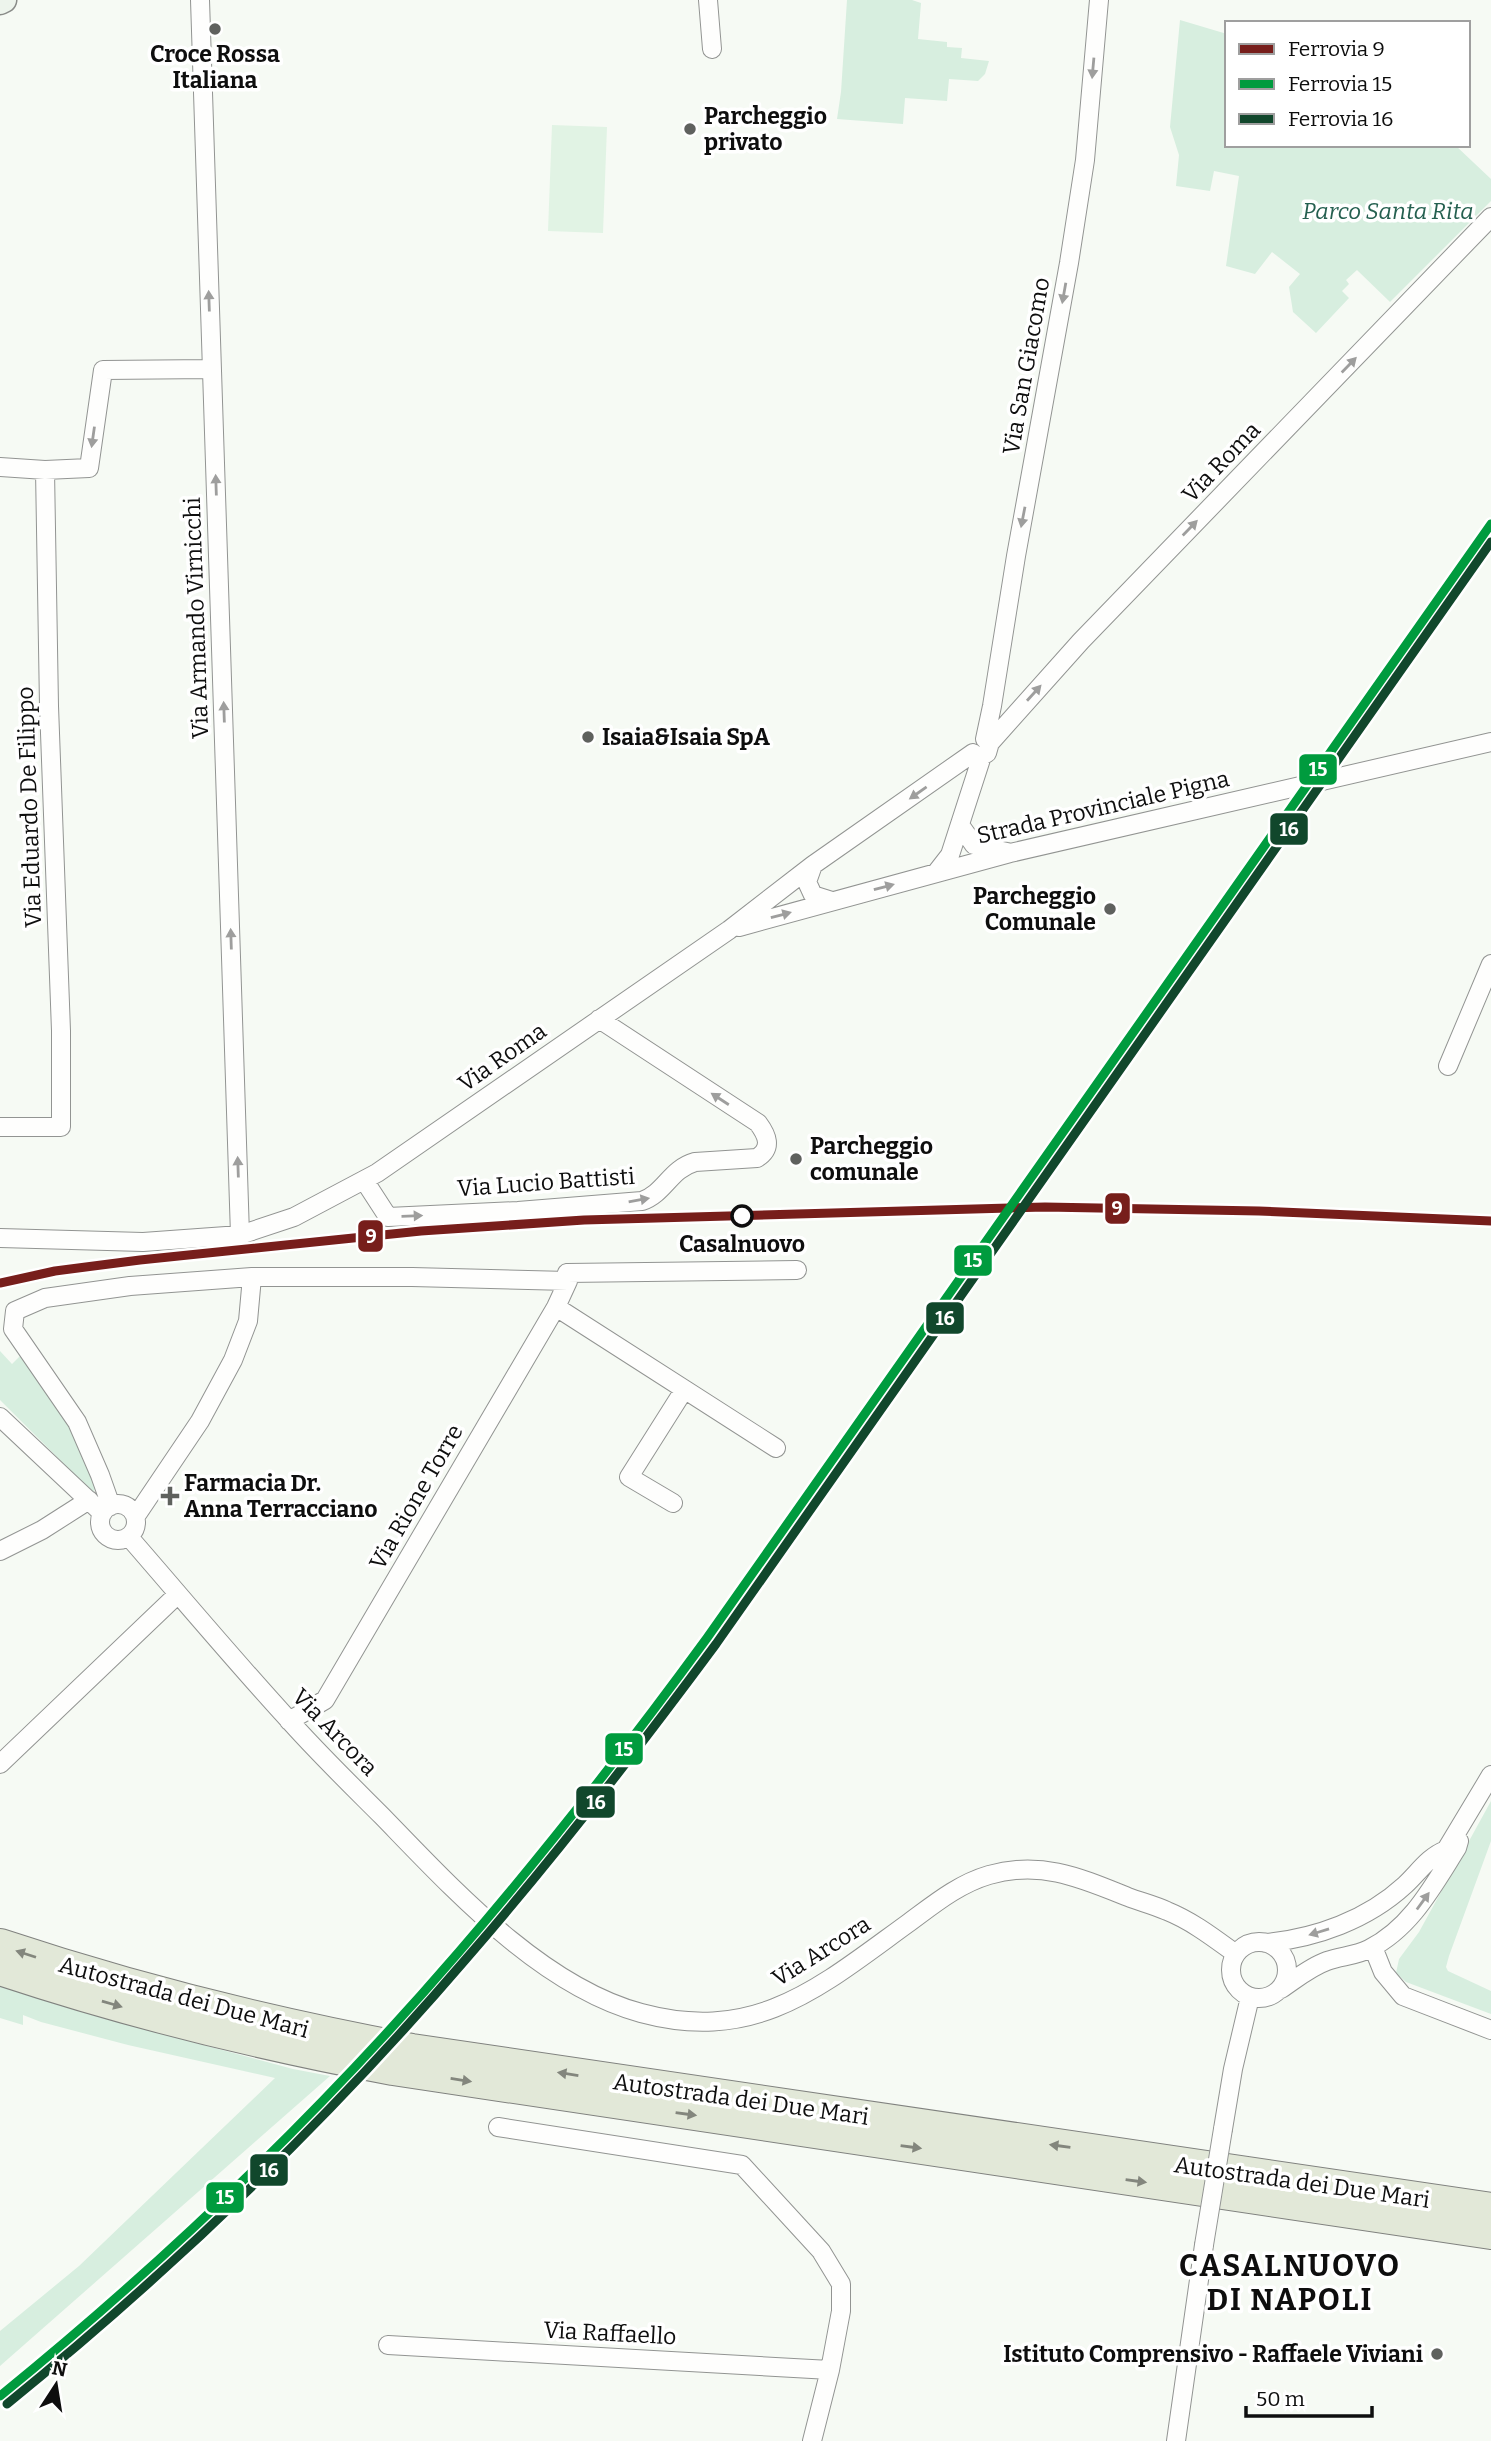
<svg xmlns="http://www.w3.org/2000/svg" width="1491" height="2441" viewBox="0 0 1491 2441" font-family="Bitter,serif">
	<rect width="100%" height="100%" fill="#f6faf4"/>
	<path fill="#d7eedf" d="M847,0h65l9,3 -3,36 29,3v5l15,1 -1,10 28,3 -4,13 -7,7 -29,-2 -2,22 -42,-3 -2,26 -66,-5 4,-27z
		M1180,20l47,14v111h228l36,34v22l-101,101 -33,-32 -11,10 3,4 -7,7 7,7 -33,35 -23,-21 -4,-25 11,-13 -28,-22 -17,22 -29,-8 13,-90 -25,-5 -4,20 -34,-5 3,-31 -9,-28z
		M0,1351l12,13 12,-12 45,70 28,63 -4,8 -93,-93z
		M1491,1801v40l-42,115 -3,11 2,4 43,20v23l-85,-32 -10,-9 3,-14 20,-27z
		M0,1985l136,42 157,42 37,7 -330,290v-35l79,-65 196,-188 -147,-33 -87,-23 -18,-7v10l-23,-7z"/>
	<path fill="#e1f3e4" d="M552,125l55,2 -4,106 -55,-2z"/>
	<g fill="none" stroke-linecap="round" stroke-linejoin="round">
		<defs>
			<path id="street" d="M200,0l40,1235
				M708,0l4,49
				M0,467l45,3 44,-2 14,-98 108,-1
				M985,739l7,-33 24,-150 53,-293 16,-103 14,-160
				M989,744l92,-103 410,-424
				M960,825l14,20 33,7
				M813,865l-6,17 6,13 19,6
				M936,873l14,-18 32,-99 5,-3 2,-7
				M739,927l271,-74 481,-111
				M1448,1066l43,-102
				M0,1127h61v-96l-12,-325 -4,-236
				M364,1180l24,37 130,-6 124,-10c23,-8 28,-32 53,-39l62,-4c16,-10 10,-23 1,-35l-159,-104
				M0,1238l143,4 97,-7 54,-18 83,-44 352,-243 84,-65 160,-112
				M556,1307l220,141
				M0,1417l102,96
				M673,1503l-44,-26 55,-87
				M100 1522a18 18 0 1 1 36 0a18 18 0 1 1-36 0Z
				M111,1506l-11,-31 -23,-53 -64,-93 2,-18 30,-13 85,-12 122,-9h160l156,4
				M136,1516l64,-95 33,-61 15,-39 4,-44
				M129,1537c53,61 104,122 158,181 30,34 63,66 95,98 71,73 159,170 259,197 115,31 179,-26 266,-89 26,-19 51,-40 82,-49 52,-15 92,3 139,22 13,5 26,8 39,14 25,10 47,27 69,43
				M0,1551l42,-21 47,-30
				M289,1721l36,-21 231,-393 12,-26 -1,-8 230,-3
				M0,1764l178,-170
				M1231 1970a28 28 0 1 1 56 0a28 28 0 1 1-56 0Z
				M1266,1943c50,-5 101,-23 139,-58 14,-13 23,-28 41,-35l45,-75
				M1373,1947l10,25 20,24 88,34
				M1281,1989c15,-10 29,-22 46,-28 14,-5 28,-5 42,-12 42,-21 64,-63 88,-101l2,-7
				M498,2127l244,38 79,86 20,33v27l-11,59 -18,71
				M1223,2129l10,-60 17,-72
				M388,2345l442,25
				M1176,2441l28,-196"/>
			<path id="secondary" d="M0,2l4,-2"/>
			<path id="highway" d="M0,1945c135,45 272,79 412,105l1079,159
				M0,1969c129,43 260,75 393,100l1098,164"/>
		</defs>
		<use href="#street" stroke="#929492" stroke-width="20"/>
		<use href="#secondary" stroke="#898b88" stroke-width="27"/>
		<use href="#highway" stroke="#80827f" stroke-width="34"/>
		<use href="#street" stroke="#fefefd" stroke-width="18"/>
		<use href="#secondary" stroke="#edf4ec" stroke-width="24"/>
		<use href="#highway" stroke="#e2e8d8" stroke-width="32"/>
		<defs>
			<path id="street-bridge" d="M1204,2245l19,-116"/>
		</defs>
		<use href="#street-bridge" stroke="#929492" stroke-width="20" stroke-linecap="butt"/>
		<use href="#street-bridge" stroke="#fefefd" stroke-width="18"/>
		<defs>
			<path id="rail-1" d="M0,1283l55,-12 85,-11 281,-29 163,-11 461,-13 214,4 232,10"/>
			<path id="rail-2" d="M0,2396c165,-134 320,-283 458,-443 88,-102 170,-207 249,-315l784,-1114"/>
			<path id="rail-3" d="M7,2404c165,-134 320,-283 459,-445 88,-101 170,-207 250,-315l775,-1102"/>
		</defs>
		<use href="#rail-1" stroke="#fff" stroke-width="14"/>
		<use href="#rail-2" stroke="#fff" stroke-width="14"/>
		<use href="#rail-3" stroke="#fff" stroke-width="14"/>
		<use href="#rail-1" stroke="#771e1b" stroke-width="9"/>
		<use href="#rail-2" stroke="#009b3e" stroke-width="9"/>
		<use href="#rail-3" stroke="#11472c" stroke-width="9"/>
	</g>
	<defs><path id="oneway-solid" d="M-6-.8H1V-3.2L6.5 0L1 3.2V.8H-6Z" transform="scale(1.75)"/></defs>
	<g fill="#9e9e9d">
		<use href="#oneway-solid" transform="translate(1093 68) rotate(95)"/>
		<use href="#oneway-solid" transform="translate(1064 293) rotate(100)"/>
		<use href="#oneway-solid" transform="translate(209 301) rotate(-92)"/>
		<use href="#oneway-solid" transform="translate(1349 365) rotate(-46)"/>
		<use href="#oneway-solid" transform="translate(93 437) rotate(98)"/>
		<use href="#oneway-solid" transform="translate(216 485) rotate(-92)"/>
		<use href="#oneway-solid" transform="translate(1023 517) rotate(101)"/>
		<use href="#oneway-solid" transform="translate(1190 528) rotate(-46)"/>
		<use href="#oneway-solid" transform="translate(1034 693) rotate(-48)"/>
		<use href="#oneway-solid" transform="translate(224 712) rotate(-92)"/>
		<use href="#oneway-solid" transform="translate(918 793) rotate(145)"/>
		<use href="#oneway-solid" transform="translate(884 887) rotate(-15)"/>
		<use href="#oneway-solid" transform="translate(781 915) rotate(-15)"/>
		<use href="#oneway-solid" transform="translate(231 939) rotate(-92)"/>
		<use href="#oneway-solid" transform="translate(720 1099) rotate(-147)"/>
		<use href="#oneway-solid" transform="translate(238 1167) rotate(-92)"/>
		<use href="#oneway-solid" transform="translate(639 1200) rotate(-10)"/>
		<use href="#oneway-solid" transform="translate(412 1216) rotate(-2)"/>
		<use href="#oneway-solid" transform="translate(1423 1901) rotate(-54)"/>
		<use href="#oneway-solid" transform="translate(1319 1932) rotate(163)"/>
	</g>
	<g fill="#83867d">
		<use href="#oneway-solid" transform="translate(26 1954) rotate(-162)"/>
		<use href="#oneway-solid" transform="translate(112 2004) rotate(16)"/>
		<use href="#oneway-solid" transform="translate(568 2074) rotate(-171)"/>
		<use href="#oneway-solid" transform="translate(461 2080) rotate(9)"/>
		<use href="#oneway-solid" transform="translate(686 2114) rotate(8)"/>
		<use href="#oneway-solid" transform="translate(1060 2146) rotate(-172)"/>
		<use href="#oneway-solid" transform="translate(911 2147) rotate(8)"/>
		<use href="#oneway-solid" transform="translate(1136 2181) rotate(8)"/>
	</g>
	<g fill="#5f615e" stroke="#fff" stroke-width="2.5">
		<circle cx="215" cy="29" r="7"/>
		<circle cx="690" cy="129" r="7"/>
		<circle cx="588" cy="737" r="7"/>
		<circle cx="1110" cy="909" r="7"/>
		<circle cx="796" cy="1159" r="7"/>
		<path d="M166.5 1485.5h7v7h7v7h-7v7h-7v-7h-7v-7h7z"/>
		<circle cx="1437" cy="2354" r="7"/>
	</g>
	<circle fill="#fff" stroke="#0e0e0e" stroke-width="3.5" cx="742" cy="1216" r="10"/>
	<g text-anchor="middle" stroke-width="7" stroke-linejoin="round" paint-order="stroke">
		<g font-size="23" font-weight="bold" fill="#0e0e0e" stroke="#fff" text-anchor="start">
			<text x="215" y="62" text-anchor="middle">Croce Rossa<tspan x="215" dy="26">Italiana</tspan></text>
			<text x="704" y="124">Parcheggio<tspan x="704" dy="26">privato</tspan></text>
			<text x="602" y="745">Isaia&amp;Isaia SpA</text>
			<text x="1096" y="904" text-anchor="end">Parcheggio<tspan x="1096" dy="26">Comunale</tspan></text>
			<text x="810" y="1154">Parcheggio<tspan x="810" dy="26">comunale</tspan></text>
			<text x="184" y="1491">Farmacia Dr.<tspan x="184" dy="26">Anna Terracciano</tspan></text>
			<text x="1423" y="2362" text-anchor="end">Istituto Comprensivo - Raffaele Viviani</text>
		</g>
		<g font-size="23" font-style="italic" fill="#256050" stroke="#fff">
			<text x="1388" y="219">Parco Santa Rita</text>
		</g>
		<g font-size="23" fill="#0e0e0e" stroke="#fff">
			<text transform="translate(1026 366) rotate(-80)" y="8">Via San Giacomo</text>
			<text transform="translate(1221 462) rotate(-46)" y="8">Via Roma</text>
			<text transform="translate(196 618) rotate(-92)" y="8">Via Armando Virnicchi</text>
			<text transform="translate(29 807) rotate(-92)" y="8">Via Eduardo De Filippo</text>
			<text transform="translate(1103 807) rotate(-13)" y="8">Strada Provinciale Pigna</text>
			<text transform="translate(502 1057) rotate(-35)" y="8">Via Roma</text>
			<text transform="translate(546 1182) rotate(-4)" y="8">Via Lucio Battisti</text>
			<text transform="translate(416 1497) rotate(-60)" y="8">Via Rione Torre</text>
			<text transform="translate(335 1732) rotate(46)" y="8">Via Arcora</text>
			<text transform="translate(821 1951) rotate(-32)" y="8">Via Arcora</text>
			<text transform="translate(184 1997) rotate(15)" y="8">Autostrada dei Due Mari</text>
			<text transform="translate(741 2099) rotate(8)" y="8">Autostrada dei Due Mari</text>
			<text transform="translate(1302 2182) rotate(8)" y="8">Autostrada dei Due Mari</text>
			<text transform="translate(610 2333) rotate(3)" y="8">Via Raffaello</text>
		</g>
		<g font-size="23" font-weight="bold" fill="#0e0e0e" stroke="#fff">
			<text x="742" y="1252">Casalnuovo</text>
		</g>
		<g font-size="30" font-weight="bold" letter-spacing="2" fill="#0e0e0e" stroke="#fff">
			<text x="1290" y="2276">CASALNUOVO<tspan x="1290" dy="34">DI NAPOLI</tspan></text>
		</g>
	</g>
	<g stroke="#fff" stroke-width="2.5">
		<rect x="1298" y="753" width="40" height="33" rx="7" fill="#009b3e"/>
		<rect x="1269" y="812" width="40" height="34" rx="7" fill="#11472c"/>
		<rect x="1104" y="1192" width="27" height="33" rx="7" fill="#771e1b"/>
		<rect x="357" y="1219" width="27" height="34" rx="7" fill="#771e1b"/>
		<rect x="953" y="1244" width="40" height="33" rx="7" fill="#009b3e"/>
		<rect x="925" y="1301" width="40" height="34" rx="7" fill="#11472c"/>
		<rect x="604" y="1732" width="40" height="34" rx="7" fill="#009b3e"/>
		<rect x="575" y="1785" width="41" height="34" rx="7" fill="#11472c"/>
		<rect x="249" y="2153" width="40" height="34" rx="7" fill="#11472c"/>
		<rect x="205" y="2181" width="40" height="33" rx="7" fill="#009b3e"/>
	</g>
	<g font-size="19" text-anchor="middle" font-weight="bold" fill="#fff">
		<text x="1318" y="776">15</text>
		<text x="1289" y="836">16</text>
		<text x="1117" y="1215">9</text>
		<text x="371" y="1243">9</text>
		<text x="973" y="1267">15</text>
		<text x="945" y="1325">16</text>
		<text x="624" y="1756">15</text>
		<text x="596" y="1809">16</text>
		<text x="269" y="2177">16</text>
		<text x="225" y="2204">15</text>
	</g>
	<rect x="1225" y="21" width="245" height="126" fill="#ffffff" stroke="#9f9f9f" stroke-width="2"/>
	<rect x="1239" y="44" width="35" height="10" fill="#771e1b" stroke="#9f9f9f" stroke-width="2"/>
	<text x="1288" y="56" font-size="21" fill="#0e0e0e">Ferrovia 9</text>
	<rect x="1239" y="79" width="35" height="10" fill="#009b3e" stroke="#9f9f9f" stroke-width="2"/>
	<text x="1288" y="91" font-size="21" fill="#0e0e0e">Ferrovia 15</text>
	<rect x="1239" y="114" width="35" height="10" fill="#11472c" stroke="#9f9f9f" stroke-width="2"/>
	<text x="1288" y="126" font-size="21" fill="#0e0e0e">Ferrovia 16</text>
	<g transform="translate(56 2385) rotate(12)" stroke="#ffffff" stroke-width="5" paint-order="stroke">
	<path d="M0-5L12 26L0 18L-12 26Z" fill="#0e0e0e"/>
	<text y="-10" font-size="19" font-weight="bold" text-anchor="middle" fill="#0e0e0e">N</text>
	</g>
	<path d="M1246 2406v10h126v-10" fill="none" stroke="#0e0e0e" stroke-width="3.5"/>
	<text x="1256" y="2406" font-size="21" fill="#0e0e0e" stroke="#ffffff" stroke-width="5" paint-order="stroke">50 m</text>
</svg>
